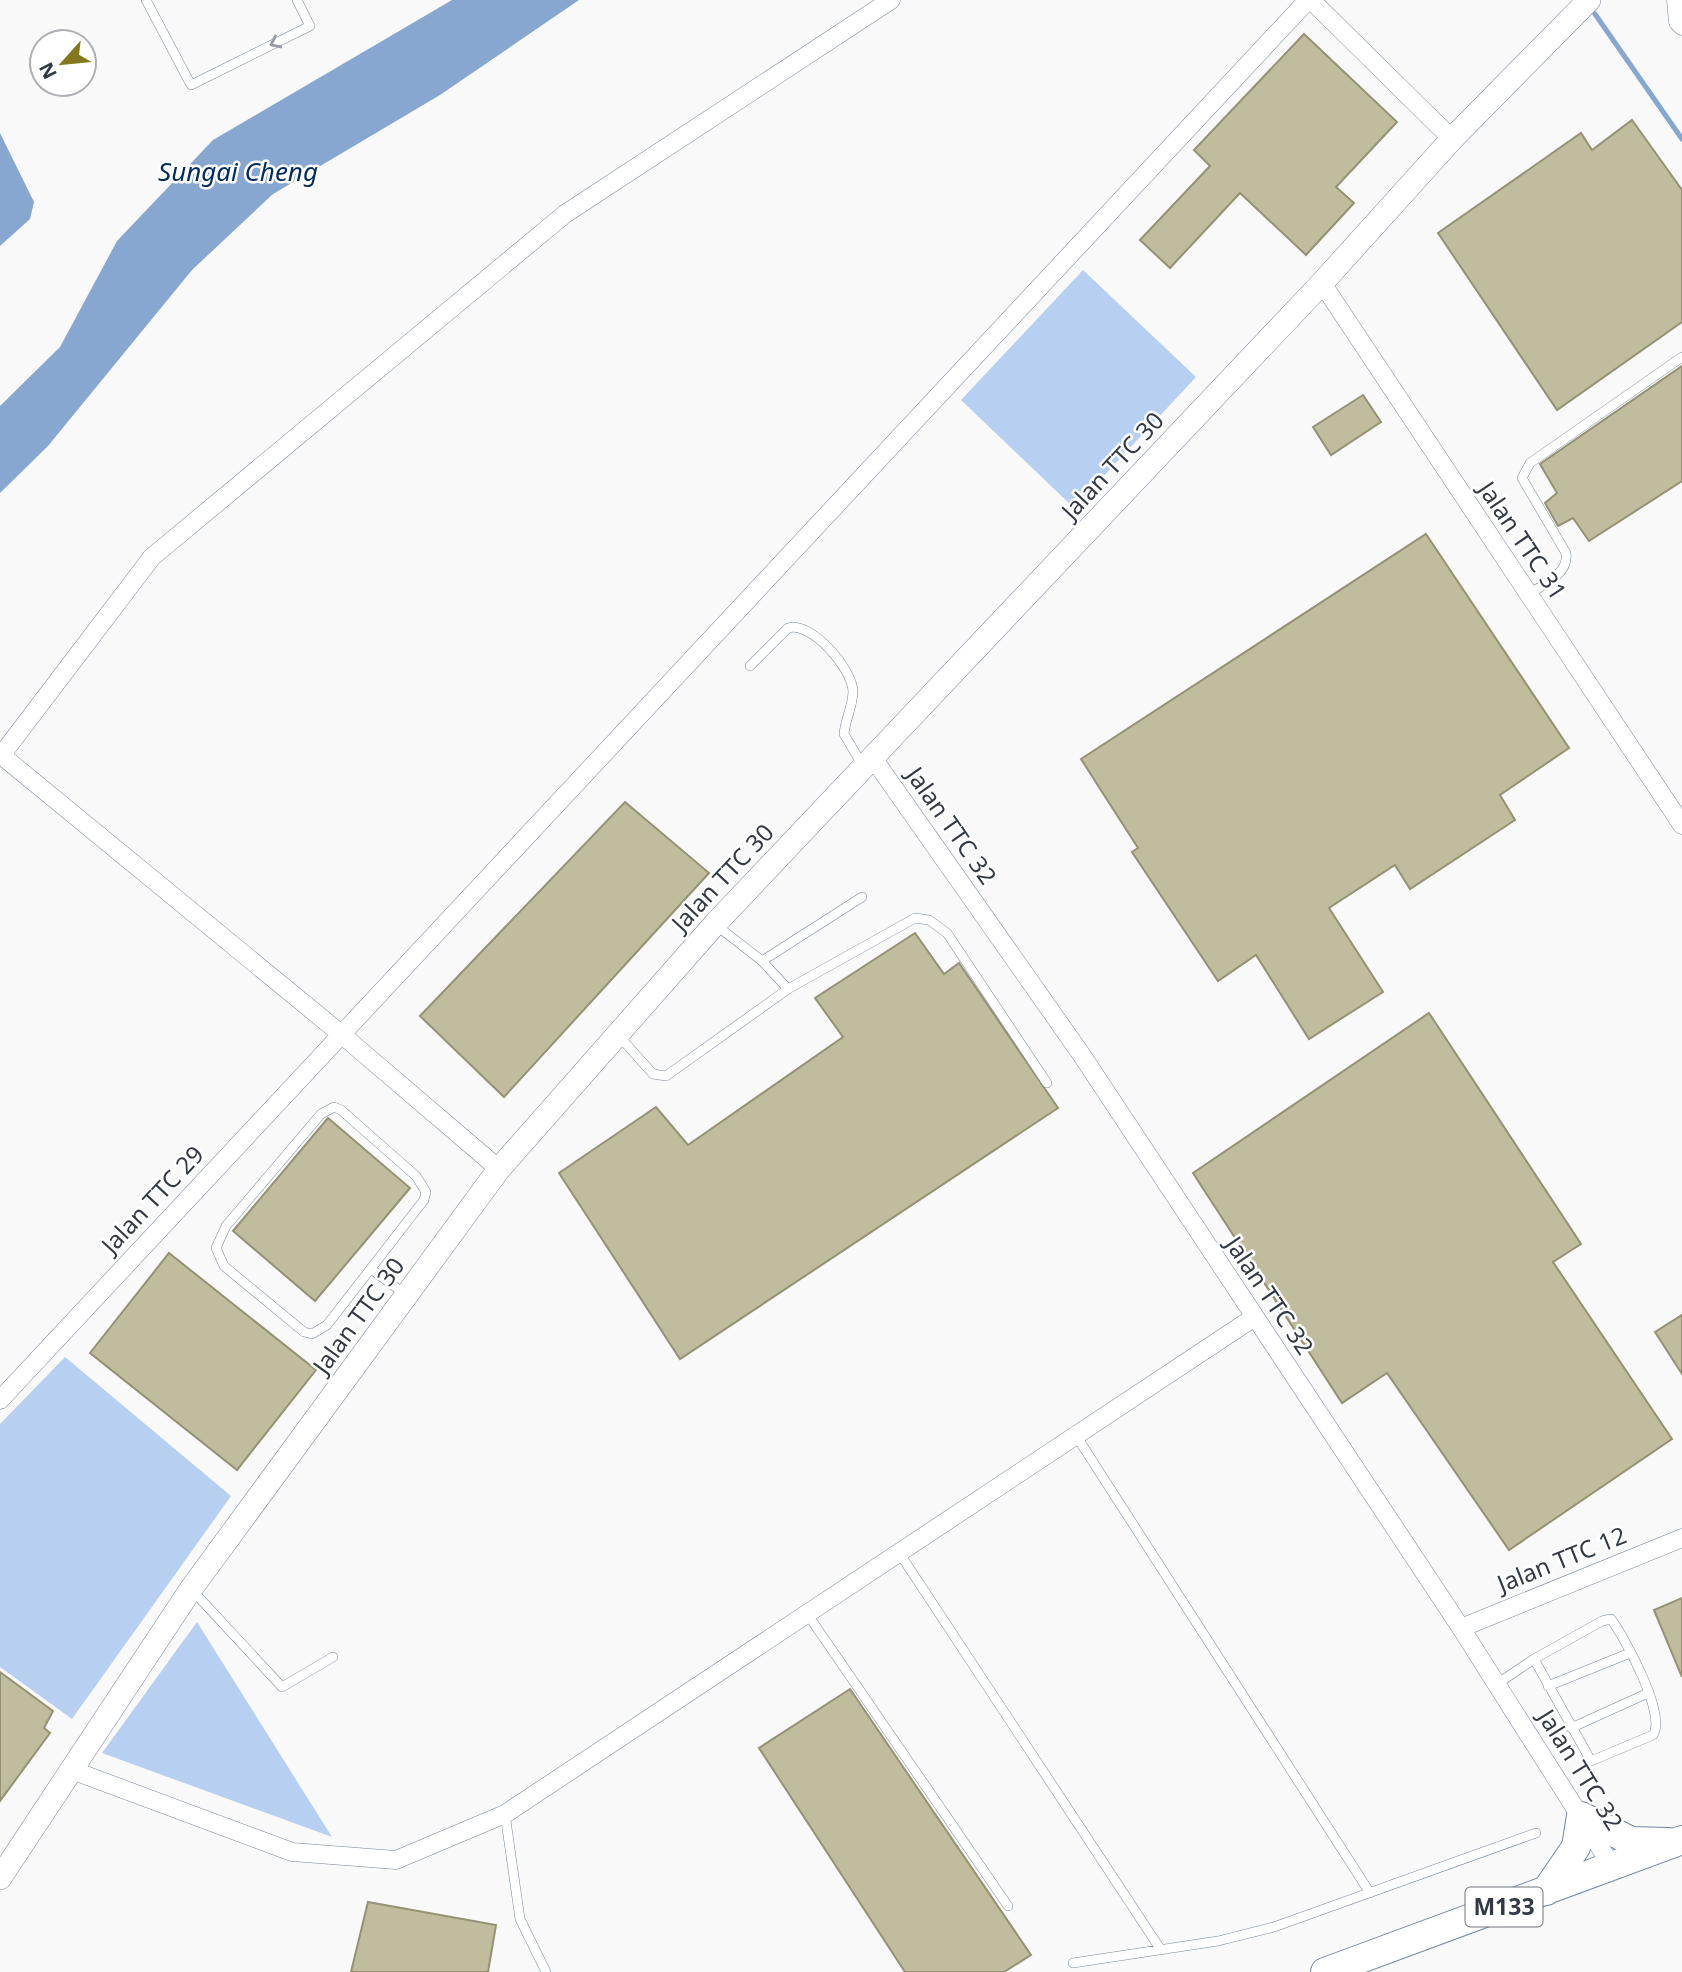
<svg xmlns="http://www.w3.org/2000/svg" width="1682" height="1972" viewBox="0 0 1682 1972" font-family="'Noto Sans',sans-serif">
	<rect width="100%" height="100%" fill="#f9f9f9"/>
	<path fill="#b7d0f1" d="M1083,270l113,107 -122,131 -113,-108z
		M65,1357l166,139 -159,223 -72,-52v-243z
		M197,1622l135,215 -230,-84z"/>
	<path fill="#87a7d0" d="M452,0h127l-139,95 -167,99 -81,76 -144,176 -48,47v-87l60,-59 57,-106 96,-101z
		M0,133l34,69 -4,17 -30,27z"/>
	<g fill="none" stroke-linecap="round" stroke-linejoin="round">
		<path stroke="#87a7d0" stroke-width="5" d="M1595,14l87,125"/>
	</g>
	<path fill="#c0bd9f" stroke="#949174" stroke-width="2" d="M1304,34l93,88 -61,65 18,16 -48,52 -66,-62 -70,75 -30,-28 70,-74 -16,-16z
		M1632,120l50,70v132l-125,88 -119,-177 143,-100 11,17z
		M1682,366v115l-93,60 -16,-23 -15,8 -13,-23 12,-10 -17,-29z
		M1363,395l18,27 -50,33 -18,-28z
		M1426,534l143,214 -69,47 15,25 -105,69 -15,-24 -66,43 54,84 -74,47 -53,-84 -38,26 -86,-129 6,-4 -57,-89z
		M625,802l84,71 -205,224 -84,-81z
		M915,933l29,41 15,-11 99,145 -378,251 -121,-186 97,-66 32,38 155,-108 -28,-39z
		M1429,1013l152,231 -28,18 119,177 -163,111 -122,-177 -45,30 -149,-230z
		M328,1118l82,70 -95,113 -82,-70z
		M169,1253l147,117 -79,100 -147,-117z
		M1682,1315v59l-27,-42z
		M1682,1598v79l-28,-67z
		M0,1672l53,39 -9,17 6,5 -50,68z
		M850,1689l181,266 -27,17h-99l-146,-224z
		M368,1902l128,23 -8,47h-137z"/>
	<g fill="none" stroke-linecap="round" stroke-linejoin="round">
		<defs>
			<path id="service" d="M146,0l45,85 119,-59 -13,-26
				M1529,594c15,-10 40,-20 37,-41l-44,-75 8,-15 152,-106
				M750,666l38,-38c24,-7 64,41 65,63 0,15 -8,29 -9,43l19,32
				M762,961l100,-64
				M788,989l127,-71 14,2 18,13 100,150
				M619,1036l34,38 13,2 122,-87 -26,-28 -46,-36
				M334,1107l7,3 75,66 10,16 -2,8 -97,125 -15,9 -8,-2 -80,-66 -8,-18 10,-22 95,-112z
				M371,1269l35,26
				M1077,1437l293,456
				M900,1554l261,396
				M192,1590l90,97 51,-30
				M808,1615l200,291
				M1497,1684l37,-25 68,-38 9,-2c14,19 56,96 42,116l-62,26 -57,-102
				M1548,1686l82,-33
				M1571,1728l77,-35
				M505,1814l15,105 26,53
				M1073,1963l145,-22 56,-14 262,-94"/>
			<path id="minor" d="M1311,0l141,139
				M1676,0l2,22 4,4
				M1322,283l360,542
				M1,755l340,279 158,135
				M0,757l152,-200 413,-343 326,-214
				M873,758l208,296 380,574 152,240
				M0,1400l1308,-1400
				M1461,1628l221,-90
				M69,1769l223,83 104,8 109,-46 748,-496"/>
			<path id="tertiary" d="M0,1878l191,-289 308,-420 216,-245 607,-641 130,-144 137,-139"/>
			<path id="primary" d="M1546,1891l30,-44 5,-31 50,25 37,1
				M1325,1972l357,-132"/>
		</defs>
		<use href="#service" stroke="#75879f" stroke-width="10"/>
		<use href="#minor" stroke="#75879f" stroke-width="19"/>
		<use href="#tertiary" stroke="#75879f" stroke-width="24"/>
		<use href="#primary" stroke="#75879f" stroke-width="30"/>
		<use href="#service" stroke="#fff" stroke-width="9"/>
		<use href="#minor" stroke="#fff" stroke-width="18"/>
		<use href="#tertiary" stroke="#fff" stroke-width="23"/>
		<use href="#primary" stroke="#fff" stroke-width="28"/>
	</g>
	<defs><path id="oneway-chevron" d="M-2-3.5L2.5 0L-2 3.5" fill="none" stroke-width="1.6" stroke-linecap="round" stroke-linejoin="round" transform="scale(1.75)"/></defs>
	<use stroke="#989ca2" href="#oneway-chevron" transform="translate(275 43) rotate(154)"/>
	<g text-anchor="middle" stroke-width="5" stroke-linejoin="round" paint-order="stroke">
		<rect fill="#fff" stroke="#70747c" stroke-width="2" x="1465.5" y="1887.5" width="77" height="39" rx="5"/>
		<g font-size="23" font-weight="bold" fill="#323944">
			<text x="1504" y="1915">M133</text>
		</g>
		<g font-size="24" fill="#323944" stroke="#fff">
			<text transform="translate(1113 466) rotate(-47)" y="8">Jalan TTC 30</text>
			<text transform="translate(1522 541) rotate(56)" y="8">Jalan TTC 31</text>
			<text transform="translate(951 826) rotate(55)" y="8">Jalan TTC 32</text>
			<text transform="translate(723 878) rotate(-47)" y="8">Jalan TTC 30</text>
			<text transform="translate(153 1200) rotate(-47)" y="8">Jalan TTC 29</text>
			<text transform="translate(1269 1296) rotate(56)" y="8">Jalan TTC 32</text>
			<text transform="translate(359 1316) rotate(-54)" y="8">Jalan TTC 30</text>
			<text transform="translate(1562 1560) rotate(-22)" y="8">Jalan TTC 12</text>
			<text transform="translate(1580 1770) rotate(58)" y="8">Jalan TTC 32</text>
		</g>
		<g font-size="26" font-style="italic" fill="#002b5d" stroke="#fff">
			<text x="238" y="181">Sungai Cheng</text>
		</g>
	</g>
	<g transform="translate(63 63) rotate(243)"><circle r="33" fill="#ffffff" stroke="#adb0b4" stroke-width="2"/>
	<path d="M0-5L12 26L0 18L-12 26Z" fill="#83781d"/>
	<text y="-10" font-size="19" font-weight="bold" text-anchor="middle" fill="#323944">N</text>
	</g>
</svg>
